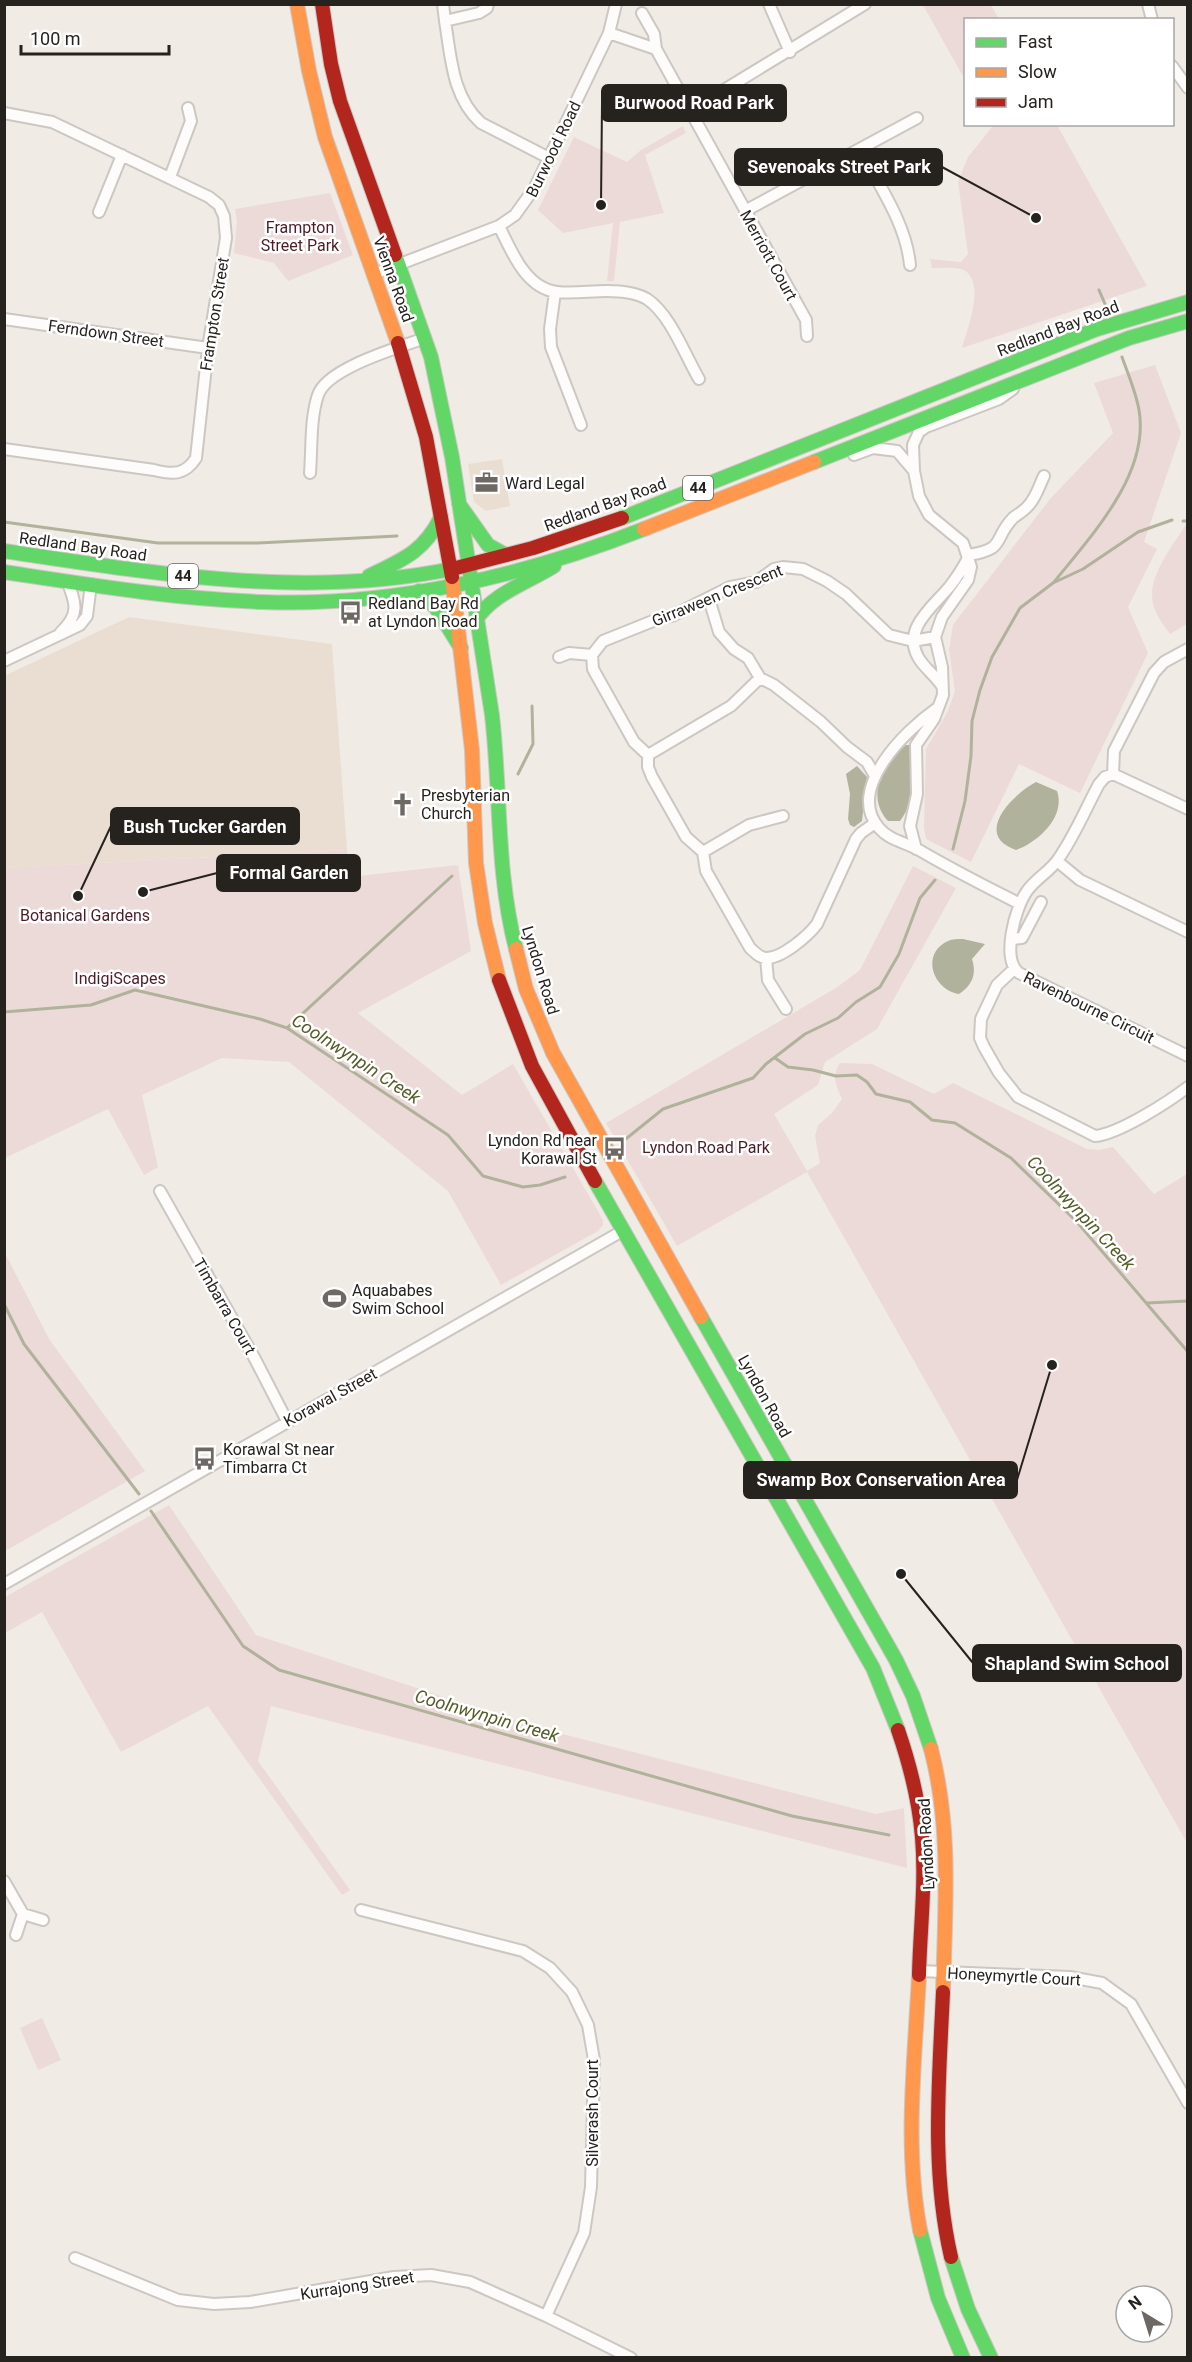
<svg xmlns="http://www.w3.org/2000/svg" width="1192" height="2362" viewBox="0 0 1192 2362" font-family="Roboto,sans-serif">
	<rect width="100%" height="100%" fill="#f1ebe5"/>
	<path fill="#eaded3" d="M502,459l8,47 -24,5 -12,-9 -6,-38z
		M129,617l203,27 15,206 -342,18 -1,-192z"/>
	<path fill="#ecdad9" d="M923,5h68l8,14 -33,1 -1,60z
		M991,125h66l90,161 -185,62c5,-18 26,-70 -1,-79 -8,-2 -20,-1 -29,-1l-2,-9 31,3 7,-8 -10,-72 10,-25 24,-30z
		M683,126l3,7 -41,22 19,58 -44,9 -6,59h-7l6,-58 -50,10 -25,-23 36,-73 53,25 14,-12z
		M330,193l23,62 -65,26 -14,-18 -40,-10 3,-32 -2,-12z
		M1155,365l26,68 -37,109 13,7 -29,58 20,46 -68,140 -61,-29 -48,98 -45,-23 -2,-11 2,-79 22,-38 7,-20 -6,-41 4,-25 97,-126 63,-66 -19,-50z
		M1187,523v101l-17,10c-8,-11 -18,-24 -18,-38 -1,-24 23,-54 35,-73z
		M347,850l2,27 109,-12 13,86 -113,62 104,82 51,-31 90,156v5l-5,6 -97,54 -53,-94 -159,-129 -67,-4 -80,37 16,72 -14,8 -36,-66 -103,49v-290z
		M913,866l43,22 -79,141 -52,33 -7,23 -44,29 33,57 13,-8 -5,-27 3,-11 14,-12 10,-14c-6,-14 -11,-23 -2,-36l32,1 62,30 19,-11 134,66 12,1 14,-3 41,47 33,-20v669l-380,-671 -130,74 -71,-123 230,-135 24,-18z
		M5,1253l44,86 96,132 -138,79 -3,-5z
		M169,1505l87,130 279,92 341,87 28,-6 3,60 -636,-162 -13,55 92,129 -8,5 -134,-189 -87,46 -79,-140 -37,21v-36z
		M42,2018l19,42 -23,10 -18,-42z"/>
	<path fill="#b0b29b" d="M906,745h3c3,23 7,57 -9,76h-12c-23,-25 -5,-59 18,-76z
		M857,766l10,11 -5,44 -8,6 -4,-2 -2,-6 2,-25 -4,-20z
		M1036,782l21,9c9,26 -19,51 -41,59 -44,-15 -3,-56 20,-68z
		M963,939l22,5 -13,15c5,16 0,26 -13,35 -26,-4 -39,-40 -11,-53 4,-2 10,-2 15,-2z"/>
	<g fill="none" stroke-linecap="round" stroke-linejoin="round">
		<path stroke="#b0b29b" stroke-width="3" d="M1099,290l9,21
			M1183,521h5
			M4,522l154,21h100l139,-7
			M1054,582c37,-46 96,-108 85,-172 -3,-18 -11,-36 -17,-53
			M518,774l15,-30 -1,-38
			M953,849l12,-48 6,-45 1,-35 8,-31 12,-33 28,-49 33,-25 30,-14 55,-37 34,-12
			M4,1012l87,-7 44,-15 125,29 27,9 161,107 35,41 40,11 17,-2 25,-8
			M288,1027l164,-151
			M775,1058l13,9 25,3 23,6 21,-1 10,7 9,12 34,8 22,18 23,3 56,35 66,64 111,130
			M622,1142l41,-33 90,-31 13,-14 39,-30 33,-16 18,-16 24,-15 19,-33 21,-56 15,-18
			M1147,1303l41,-2
			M4,1304l20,40 115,150
			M151,1511l92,135 36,24 513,146 97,19"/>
		<defs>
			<path id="street" d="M443,4l2,17 34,-8 8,-5 1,-4
				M769,4l21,48
				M1148,4l4,16
				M642,13l12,21 2,15
				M445,21c6,36 7,76 36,102l68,35
				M609,33l47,16 150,271 1,16
				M1172,66l16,22
				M691,110l174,-106
				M4,113l48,9 157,75 10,8 5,11 2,22 -18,110 -12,110c-11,17 -23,17 -42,12l-150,-21
				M860,149c19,37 46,74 50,116
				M170,177l21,-56 -3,-13
				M745,211l172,-93
				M99,212l23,-57
				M499,226c12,24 26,62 58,66 16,2 33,-1 50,-1 13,0 28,1 40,8 23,15 38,56 52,80
				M374,274l125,-48 16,-11 20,-28 74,-154 7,-29
				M555,292l-5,37 1,18 30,78
				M4,319l204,29
				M854,455l19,-7 24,3 17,20
				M310,473c2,-25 0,-54 8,-78 9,-27 80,-47 107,-57
				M968,555c39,-6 24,-15 45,-37 5,-4 11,-7 15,-12 8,-8 11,-20 16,-30
				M709,599l10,33 15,17 14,9 12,20
				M61,632c19,-18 15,-29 6,-51
				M559,657l10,-4 23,2
				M4,661l76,-36 7,-9 4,-32
				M942,686c-7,-11 -18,-18 -24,-29 -16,-29 16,-51 32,-71 7,-9 13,-18 18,-28
				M936,709c-30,21 -91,80 -57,119 11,13 26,14 40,22 32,19 66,36 101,54
				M648,755v12l4,10 34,60 17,15
				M1113,774l1,-23 40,-78 10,-11 24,-13
				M875,776l-8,-14 -20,-15 -26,-25 -47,-37 -14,-7 -29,28 -83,49 -14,-13 -41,-73 -1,-14 11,-14 55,-22 14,-3 58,-29 26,-5 18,-13 9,-2 20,2 24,12 19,13 43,41 24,6 22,-4
				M1188,809l-75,-35 -8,3 -6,7c-13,24 -24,51 -40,74 -8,13 -23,20 -32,33 -12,17 -26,68 -8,82l169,83
				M783,816l-34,9 -46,27 3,19 44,77c5,4 9,10 16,10 15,1 42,-22 51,-34l39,-85 5,-6 14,-10
				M916,849l-6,-23 7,-32 -1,-49 18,-26 9,-24 -1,-28 -7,-30 7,-20 26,-37 3,-13 -8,-24 -34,-28 -10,-19 -5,-25 -1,-26 6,-13 7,-5 73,-28 14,-10
				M1057,861l23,19 108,52
				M1012,939l10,-1 19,-36
				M766,958l2,22 18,29
				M1014,969l-17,16 -16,34 -1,19 4,9 15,26 19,24 77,39c24,-2 73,-34 93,-49
				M160,1191l95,168 32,62
				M4,1584l620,-354
				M4,1881l19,33
				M361,1910l162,41 27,17 22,24 16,33 6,35 -3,127 -7,46 -38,83
				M16,1935l7,-21 20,6
				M919,1971l151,6 32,6 29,21 57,99
				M75,2258l103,42 36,4 36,-2 144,-25 37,-2 39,7 76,34 85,42"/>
			<path id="fast" d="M395,255l36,102 21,100 40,258c9,78 4,157 24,234
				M814,462l315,-124 59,-17
				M459,504l29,41 18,10
				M622,518l475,-189 91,-27
				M4,551c148,22 303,49 452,17
				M4,572c86,13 171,27 258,30 129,5 262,-26 382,-73
				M369,576c33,-16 55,-24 72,-59
				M419,591l17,17 25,40
				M475,621c18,-28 52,-38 79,-55
				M595,1181l278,487 25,62
				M701,1317l195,343 17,36 18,53
				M920,2230l18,68 25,60
				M951,2257l17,52 23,49"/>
			<path id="slow" d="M297,4l12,67 16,66 73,206
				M644,529l170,-67
				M452,577l20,173 4,113 9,60 14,57
				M516,949l10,40 27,64 148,264
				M931,1749c21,80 14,161 12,243
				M919,1975c-4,84 -15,172 1,255"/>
			<path id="jam" d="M322,4l9,60 9,37 55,154
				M398,343l28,94 26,140
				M456,568l77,-20 89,-30
				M499,980l33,86 63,115
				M898,1730c12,35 21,71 24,107 4,46 -2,93 -3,138
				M943,1992c-4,89 -12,178 8,265"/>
		</defs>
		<use href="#street" stroke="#ccc7c3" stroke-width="14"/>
		<use href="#fast" stroke="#ccc7c3" stroke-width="16"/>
		<use href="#slow" stroke="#ccc7c3" stroke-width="16"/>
		<use href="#jam" stroke="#ccc7c3" stroke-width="16"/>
		<use href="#street" stroke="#fdfcfb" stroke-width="10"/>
		<use href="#fast" stroke="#63d668" stroke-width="14"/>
		<use href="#slow" stroke="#ff974d" stroke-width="14"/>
		<use href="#jam" stroke="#b3261e" stroke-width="14"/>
	</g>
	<defs>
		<symbol id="office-bare" viewBox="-9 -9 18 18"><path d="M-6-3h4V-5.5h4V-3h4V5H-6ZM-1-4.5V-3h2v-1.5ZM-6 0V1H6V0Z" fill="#6d6864" stroke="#fff" stroke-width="2.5" paint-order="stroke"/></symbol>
		<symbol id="bus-bare" viewBox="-9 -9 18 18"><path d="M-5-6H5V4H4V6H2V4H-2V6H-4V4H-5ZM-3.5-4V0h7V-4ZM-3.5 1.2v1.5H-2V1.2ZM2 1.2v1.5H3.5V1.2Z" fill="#6d6864" stroke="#fff" stroke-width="2.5" paint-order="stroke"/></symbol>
		<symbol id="church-bare" viewBox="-9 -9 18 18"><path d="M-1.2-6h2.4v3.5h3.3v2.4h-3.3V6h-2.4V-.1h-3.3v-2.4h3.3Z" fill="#6d6864" stroke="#fff" stroke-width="2.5" paint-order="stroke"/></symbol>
		<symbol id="stadium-bare" viewBox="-9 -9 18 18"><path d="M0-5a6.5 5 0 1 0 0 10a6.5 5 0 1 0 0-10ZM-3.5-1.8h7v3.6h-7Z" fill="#6d6864" stroke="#fff" stroke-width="2.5" paint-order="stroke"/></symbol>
	</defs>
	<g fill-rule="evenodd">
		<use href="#office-bare" x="470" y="466" width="33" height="33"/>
		<use href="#bus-bare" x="334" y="596" width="33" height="33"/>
		<use href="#church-bare" x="386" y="788" width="33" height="33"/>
		<use href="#bus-bare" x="598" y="1132" width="33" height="33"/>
		<use href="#stadium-bare" x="318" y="1282" width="33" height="33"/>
		<use href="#bus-bare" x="188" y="1442" width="33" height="33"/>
	</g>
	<g text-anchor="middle" stroke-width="5" stroke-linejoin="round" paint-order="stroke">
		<g fill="#fff" stroke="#676462" stroke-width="1.5">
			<rect x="683" y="476" width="30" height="24" rx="4.5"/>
			<rect x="168" y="564" width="30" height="24" rx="4.5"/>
		</g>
		<g font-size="15" font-weight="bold" fill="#26221e">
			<text x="698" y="493">44</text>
			<text x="183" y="581">44</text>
		</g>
		<g font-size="16" fill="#26221e" stroke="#fff">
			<text transform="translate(553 149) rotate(-64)" y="6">Burwood Road</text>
			<text transform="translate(769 255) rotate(61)" y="6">Merriott Court</text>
			<text transform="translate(394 279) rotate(70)" y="6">Vienna Road</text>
			<text transform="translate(214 314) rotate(-81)" y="6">Frampton Street</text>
			<text transform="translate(1058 328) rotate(-21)" y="6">Redland Bay Road</text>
			<text transform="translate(106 333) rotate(8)" y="6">Ferndown Street</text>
			<text transform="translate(605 504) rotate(-20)" y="6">Redland Bay Road</text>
			<text transform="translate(83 546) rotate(8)" y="6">Redland Bay Road</text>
			<text transform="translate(717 595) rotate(-22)" y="6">Girraween Crescent</text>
			<text transform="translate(541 970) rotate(73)" y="6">Lyndon Road</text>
			<text transform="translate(1089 1007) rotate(26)" y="6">Ravenbourne Circuit</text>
			<text transform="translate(225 1306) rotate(60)" y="6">Timbarra Court</text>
			<text transform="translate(765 1396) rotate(61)" y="6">Lyndon Road</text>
			<text transform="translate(330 1397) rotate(-29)" y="6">Korawal Street</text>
			<text transform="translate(926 1844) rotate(-93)" y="6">Lyndon Road</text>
			<text transform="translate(1014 1976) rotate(3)" y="6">Honeymyrtle Court</text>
			<text transform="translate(592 2113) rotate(-90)" y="6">Silverash Court</text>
			<text transform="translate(357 2285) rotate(-9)" y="6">Kurrajong Street</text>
		</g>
		<g font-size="16" fill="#4d1c25" stroke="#fff">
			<text x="300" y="233">Frampton<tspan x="300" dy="18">Street Park</tspan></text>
			<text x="85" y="921">Botanical Gardens</text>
			<text x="120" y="984">IndigiScapes</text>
			<text x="706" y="1153">Lyndon Road Park</text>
		</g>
		<g font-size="16" fill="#26221e" stroke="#fff" text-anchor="start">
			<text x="505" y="489">Ward Legal</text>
			<text x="368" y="609">Redland Bay Rd<tspan x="368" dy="18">at Lyndon Road</tspan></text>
			<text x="421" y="801">Presbyterian<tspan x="421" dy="18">Church</tspan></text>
			<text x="597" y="1146" text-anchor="end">Lyndon Rd near<tspan x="597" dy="18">Korawal St</tspan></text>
			<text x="352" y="1296">Aquababes<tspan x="352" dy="18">Swim School</tspan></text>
			<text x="223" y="1455">Korawal St near<tspan x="223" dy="18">Timbarra Ct</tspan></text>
		</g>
		<g font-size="18" font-style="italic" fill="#545c28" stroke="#fff">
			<text transform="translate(356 1059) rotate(33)" y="6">Coolnwynpin Creek</text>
			<text transform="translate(1081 1213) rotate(47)" y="6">Coolnwynpin Creek</text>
			<text transform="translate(487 1716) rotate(16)" y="6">Coolnwynpin Creek</text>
		</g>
	</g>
	<path fill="none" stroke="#26221e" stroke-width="2" d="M601 205L602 103M1036 218L942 167M78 896L111 826M143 892L217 873M1052 1365L1017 1480M901 1574L973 1663"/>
	<g fill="#26221e" stroke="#fff" stroke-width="2">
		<circle cx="601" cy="205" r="6"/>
		<circle cx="1036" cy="218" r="6"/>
		<circle cx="78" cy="896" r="6"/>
		<circle cx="143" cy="892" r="6"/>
		<circle cx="1052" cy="1365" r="6"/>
		<circle cx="901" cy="1574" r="6"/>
	</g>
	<g fill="#26221e" stroke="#26221e" stroke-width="2">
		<rect x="602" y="85" width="184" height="36" rx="6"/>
		<rect x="735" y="149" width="207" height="36" rx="6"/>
		<rect x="111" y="808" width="188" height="36" rx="6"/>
		<rect x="217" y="855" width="143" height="36" rx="6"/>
		<rect x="744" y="1462" width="273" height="36" rx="6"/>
		<rect x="973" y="1645" width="208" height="36" rx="6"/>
	</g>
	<g font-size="18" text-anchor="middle" font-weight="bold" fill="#fff">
		<text x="694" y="109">Burwood Road Park</text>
		<text x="839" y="173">Sevenoaks Street Park</text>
		<text x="205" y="833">Bush Tucker Garden</text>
		<text x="289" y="879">Formal Garden</text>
		<text x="881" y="1486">Swamp Box Conservation Area</text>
		<text x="1077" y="1670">Shapland Swim School</text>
	</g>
	<rect width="1192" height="2362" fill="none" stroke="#26221e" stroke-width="12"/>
	<rect x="964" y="18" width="210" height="108" fill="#ffffff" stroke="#a8a7a5" stroke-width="1.5"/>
	<rect x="976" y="38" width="30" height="9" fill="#63d668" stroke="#a8a7a5" stroke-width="1.5"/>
	<text x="1018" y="48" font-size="18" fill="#26221e">Fast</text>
	<rect x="976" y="68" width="30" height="9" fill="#ff974d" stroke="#a8a7a5" stroke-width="1.5"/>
	<text x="1018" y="78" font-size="18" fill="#26221e">Slow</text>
	<rect x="976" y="98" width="30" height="9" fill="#b3261e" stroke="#a8a7a5" stroke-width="1.5"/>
	<text x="1018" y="108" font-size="18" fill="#26221e">Jam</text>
	<g transform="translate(1144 2314) rotate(322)"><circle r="28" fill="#ffffff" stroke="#a8a7a5" stroke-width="1.5"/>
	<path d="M0-4.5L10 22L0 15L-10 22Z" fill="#6d6864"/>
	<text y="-9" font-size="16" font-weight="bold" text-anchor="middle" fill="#26221e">N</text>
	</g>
	<path d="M21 45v9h148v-9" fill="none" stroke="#26221e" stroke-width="3"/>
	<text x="30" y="45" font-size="18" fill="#26221e" stroke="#ffffff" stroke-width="4.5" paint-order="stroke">100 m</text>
</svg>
